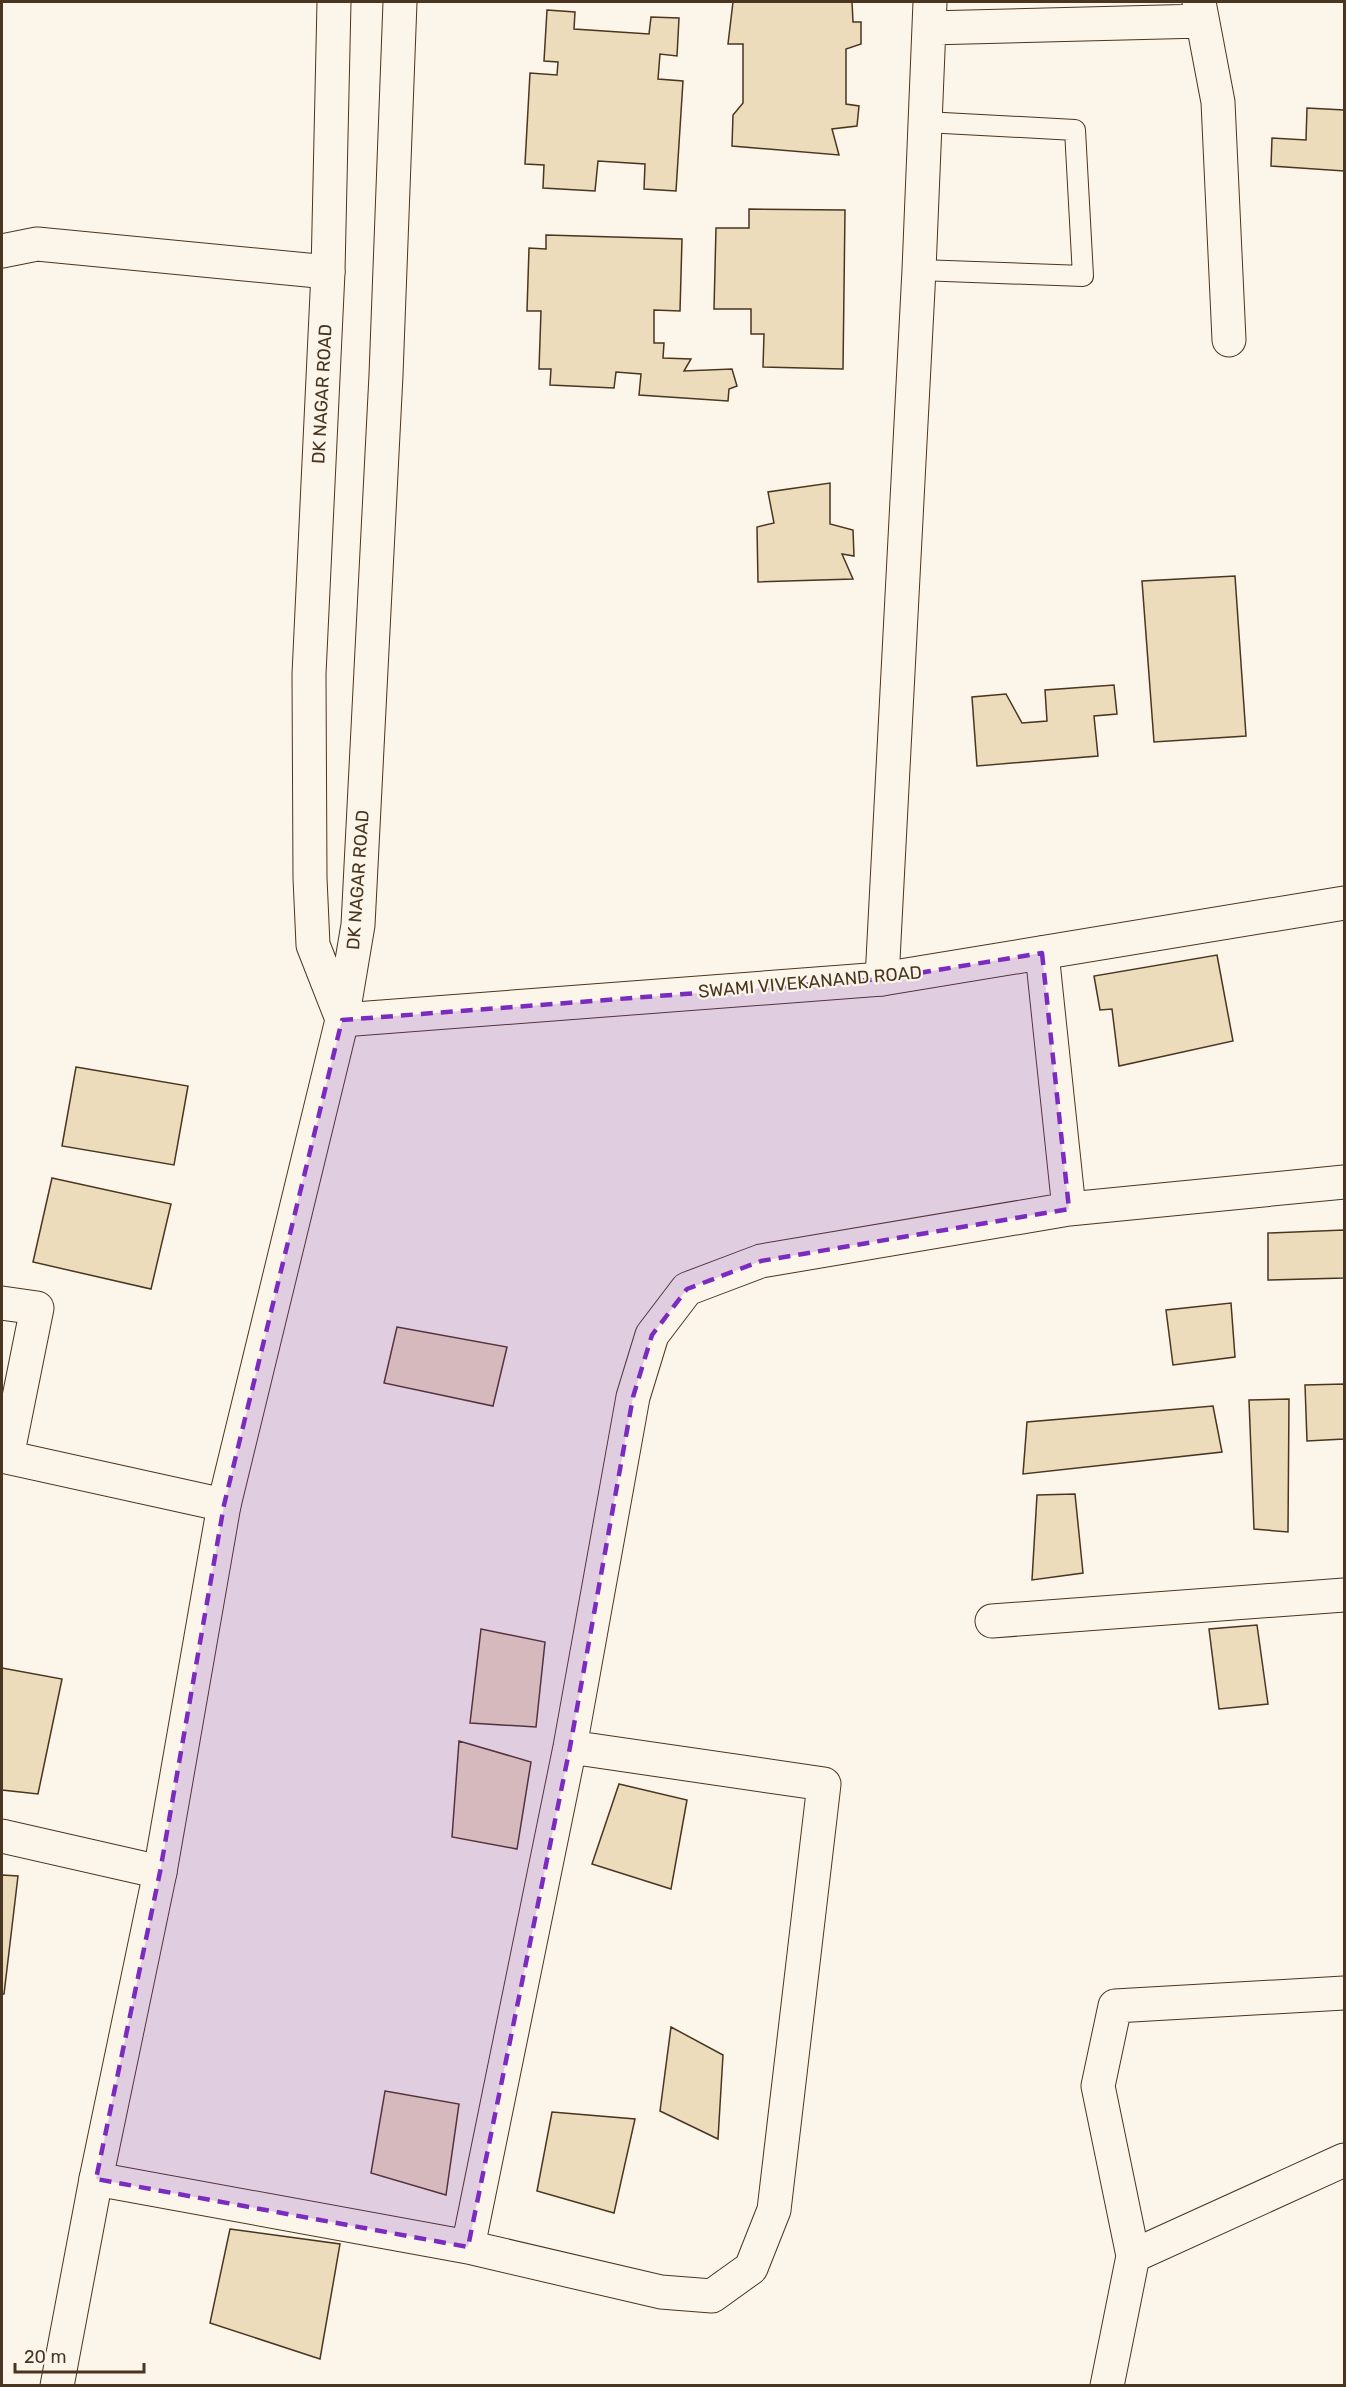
<svg xmlns="http://www.w3.org/2000/svg" width="1346" height="2387" viewBox="0 0 1346 2387" font-family="Rubik,sans-serif">
	<rect width="100%" height="100%" fill="#fbf6e9"/>
	<path fill="#ecdcbc" stroke="#4a3520" stroke-width="1.5" d="M733,2h119l1,20h8v22l-15,5v55l13,2 -2,20 -25,3 7,26 -107,-9 1,-31 10,-12v-59h-15z
		M547,10l28,2 -1,17 75,5 2,-17 28,1 -2,38 -17,-2 -2,25 25,2 -7,110 -32,-2 1,-25 -47,-3 -3,30 -52,-3 1,-23 -19,-1 5,-91 27,2 1,-13 -14,-1z
		M1307,108l37,2v61l-73,-5 1,-28 34,2z
		M749,209l96,1 -2,159 -80,-2 1,-33h-13v-25h-37l2,-81h33z
		M546,235l136,4 -2,72 -26,-1v33h10l-1,15 28,1 -7,12 48,-2 5,17 -8,3 -1,12 -89,-6 2,-21 -25,-2 -2,16 -64,-3 1,-16h-12l2,-58h-14l2,-63 17,1z
		M830,483v41l23,6 1,26 -12,-2 11,25 -95,3 -1,-55 17,-4 -6,-31z
		M1235,576l11,160 -92,6 -12,-161z
		M1114,685l3,29 -23,2 4,40 -121,10 -5,-69 34,-3 16,29 25,-2 -2,-31z
		M1217,955l16,86 -114,25 -7,-57 -12,1 -6,-34z
		M76,1067l112,19 -14,79 -112,-19z
		M52,1178l119,26 -20,85 -118,-27z
		M1344,1230v48l-76,2v-47z
		M1231,1303l4,54 -62,8 -7,-55z
		M397,1327l110,20 -14,59 -109,-23z
		M1344,1384v55l-37,2 -2,-56z
		M1289,1399l-1,133 -34,-3 -5,-129z
		M1213,1406l9,46 -199,22 4,-52z
		M1075,1494l8,79 -51,7 5,-85z
		M1257,1625l11,79 -49,5 -10,-80z
		M481,1629l64,13 -9,85 -66,-4z
		M2,1668l60,11 -24,115 -36,-4z
		M459,1741l72,21 -14,87 -65,-12z
		M619,1784l68,16 -16,89 -79,-25z
		M2,1875l16,1 -14,118h-2z
		M671,2027l52,28 -5,84 -58,-28z
		M385,2091l74,13 -13,91 -75,-22z
		M552,2112l83,7 -21,94 -77,-22z
		M230,2229l110,15 -20,115 -110,-36z"/>
	<g fill="none" stroke-linecap="round" stroke-linejoin="round">
		<defs>
			<path id="service" d="M919,270l164,6 -8,-146 -150,-8"/>
			<path id="minor" d="M1199,2l19,100 11,238
				M929,28l273,-7
				M2,251l35,-7 291,28
				M1042,953l27,256
				M882,979l37,-709 11,-268
				M2,1303l35,5 -30,149
				M2,1456l222,49
				M992,1621l352,-26
				M2,1836l158,36
				M96,2179l372,68 102,-500 63,-350 19,-62 35,-46 74,-28 308,-52 275,-27
				M468,2247l193,45 51,4 39,-28 23,-58 50,-426 -254,-37
				M1133,2256l211,-96
				M1107,2386l26,-130 -35,-170 17,-80 229,-13"/>
			<path id="tertiary" d="M342,1020l540,-41 462,-76"/>
			<path id="secondary" d="M334,2l-6,270 -19,402 1,204 3,67 29,74
				M57,2386l39,-207 64,-307 64,-367 118,-485 16,-95 28,-550 14,-373"/>
		</defs>
		<use href="#service" stroke="#4a3520" stroke-width="22"/>
		<use href="#minor" stroke="#4a3520" stroke-width="35"/>
		<use href="#tertiary" stroke="#4a3520" stroke-width="35"/>
		<use href="#secondary" stroke="#4a3520" stroke-width="35"/>
		<use href="#service" stroke="#fbf6e9" stroke-width="20"/>
		<use href="#minor" stroke="#fbf6e9" stroke-width="33"/>
		<use href="#tertiary" stroke="#fbf6e9" stroke-width="33"/>
		<use href="#secondary" stroke="#fbf6e9" stroke-width="33"/>
	</g>
	<path fill="#7b2cbf" fill-opacity="0.2" stroke="#7b2cbf" stroke-width="4.5" stroke-dasharray="12 8" stroke-linejoin="round" d="M1042,953l27,256 -308,52 -74,28 -35,46 -19,62 -63,350 -102,500 -372,-68 64,-307 64,-367 118,-485 540,-41z"/>
	<g text-anchor="middle" stroke-width="4.5" stroke-linejoin="round" paint-order="stroke">
		<g font-size="18" fill="#4a3520" stroke="#fbf6e9">
			<text transform="translate(322 394) rotate(-87)" y="6">DK NAGAR ROAD</text>
			<text transform="translate(358 880) rotate(-86)" y="6">DK NAGAR ROAD</text>
			<text transform="translate(810 982) rotate(-5)" y="6">SWAMI VIVEKANAND ROAD</text>
		</g>
	</g>
	<rect width="1346" height="2387" fill="none" stroke="#4a3520" stroke-width="6"/>
	<path d="M15 2363v9h129v-9" fill="none" stroke="#4a3520" stroke-width="3"/>
	<text x="24" y="2363" font-size="18" fill="#4a3520" stroke="#fbf6e9" stroke-width="4.5" paint-order="stroke">20 m</text>
</svg>
